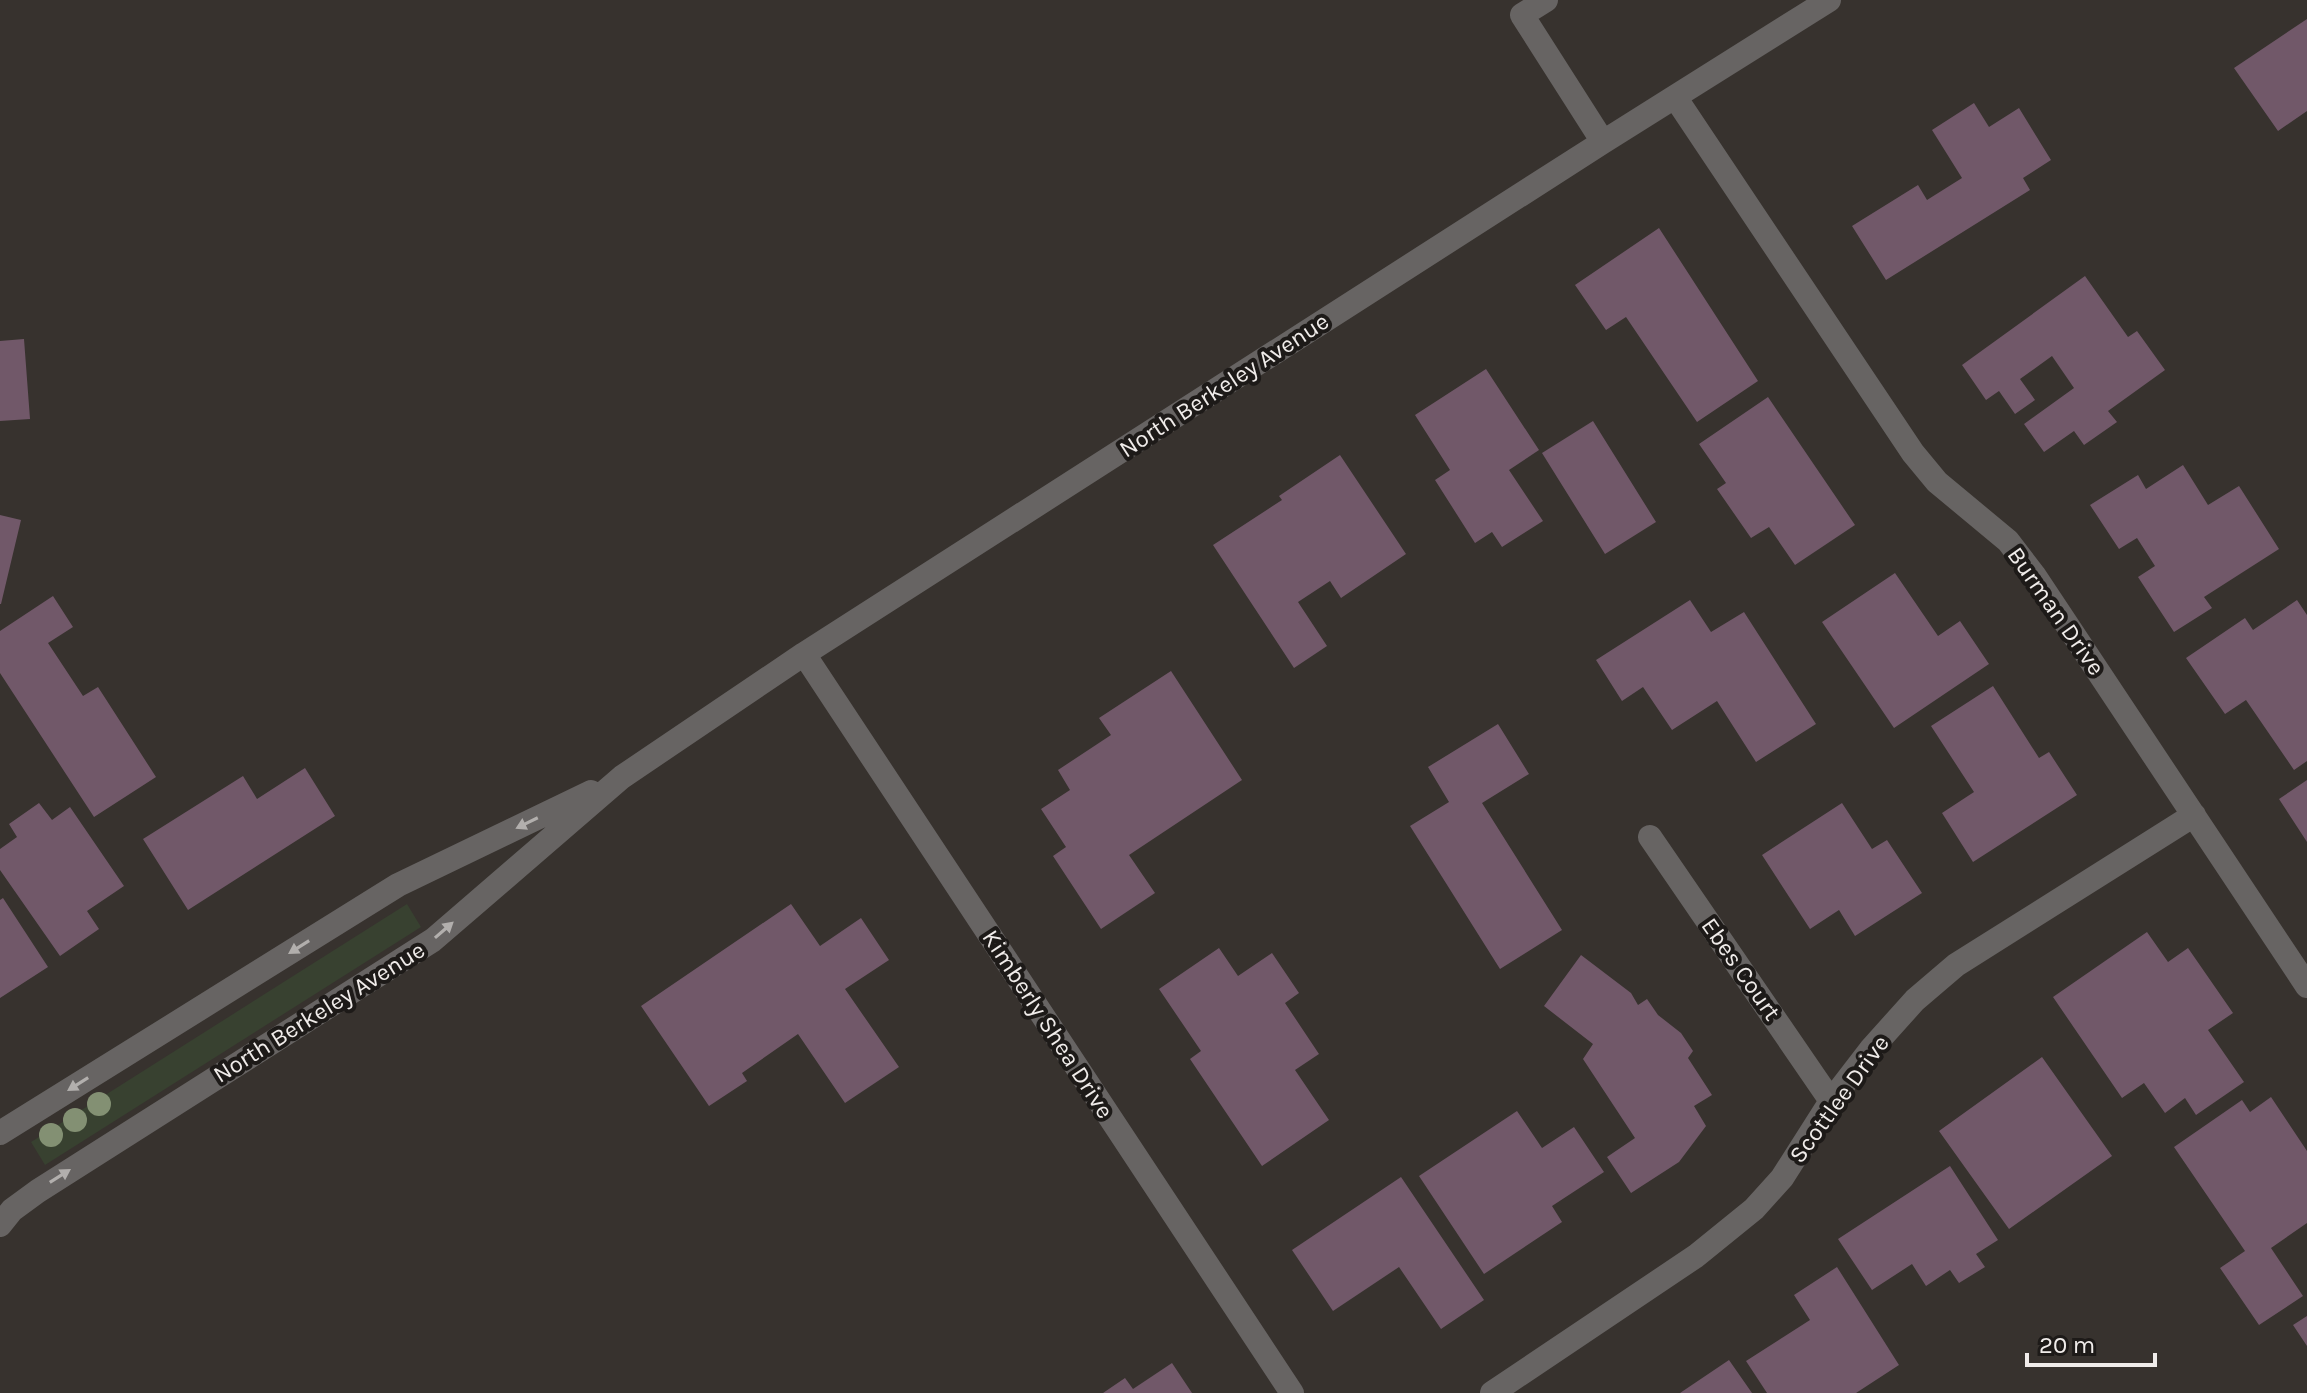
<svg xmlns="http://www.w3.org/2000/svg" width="2307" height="1393" viewBox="0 0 2307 1393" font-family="Karla,sans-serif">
	<rect width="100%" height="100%" fill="#37322e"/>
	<path fill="#384130" d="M407,904l14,23 -376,238 -14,-23z"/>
	<path fill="#715869" d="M2307,19v92l-29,20 -44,-63z
		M1974,103l15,24 30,-19 32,52 -28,18 7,12 -144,90 -34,-54 66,-41 9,15 35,-22 -30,-48z
		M1659,228l99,153 -61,41 -71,-105 -20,13 -31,-45z
		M2085,276l43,61 9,-6 28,39 -57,41 9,11 -33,23 -10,-14 -30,21 -20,-28 50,-36 -22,-32 -32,23 15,21 -20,14 -16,-23 -13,9 -24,-35z
		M24,339l6,80 -30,2v-80z
		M1486,369l53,81 -30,20 34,51 -41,26 -10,-15 -17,11 -40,-63 15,-10 -35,-55z
		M1768,397l87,128 -60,40 -26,-38 -18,11 -34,-49 9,-6 -27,-39z
		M1593,421l63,101 -51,32 -63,-101z
		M1340,455l66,99 -65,44 -11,-17 -32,21 29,44 -33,22 -81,-123 69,-45 -3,-4z
		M2183,465l25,40 31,-19 40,63 -75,48 8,11 -38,24 -36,-55 17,-11 -18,-28 -18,11 -29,-44 48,-30 8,14z
		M0,515l21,5 -20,84h-1z
		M1895,573l43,63 22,-15 29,43 -95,64 -72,-106z
		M53,596l20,31 -25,16 35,53 15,-9 58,90 -62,40 -94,-144v-42z
		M1690,600l21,32 33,-20 72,112 -60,38 -39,-61 -45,29 -29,-43 -21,14 -26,-41z
		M2297,600l10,15v146l-13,9 -48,-70 -21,14 -39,-56 59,-40 8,12z
		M1171,671l71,109 -113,75 26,38 -54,36 -48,-73 13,-9 -25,-38 29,-19 -12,-20 53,-35 -12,-17z
		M1993,686l46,72 10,-6 28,43 -104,67 -31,-49 32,-21 -43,-66z
		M1498,724l31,50 -47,29 80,127 -62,39 -90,-143 39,-24 -21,-35z
		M305,768l30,48 -147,94 -45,-71 100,-63 14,23z
		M2307,780v62l-28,-43z
		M39,803l13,17 18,-13 54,79 -37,25 12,18 -39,27 -60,-86v-21l17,-12 -8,-13z
		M1842,803l30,46 15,-9 35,53 -67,43 -16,-26 -29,19 -48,-74z
		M3,898l45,69 -48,31v-98z
		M791,904l29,42 41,-28 28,42 -44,29 54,78 -54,36 -47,-69 -56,39 5,8 -38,25 -68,-100z
		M2147,932l21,30 20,-14 45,65 -25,17 36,52 -48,33 -11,-17 -20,15 -21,-30 -22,15 -69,-101z
		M1219,948l19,28 34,-23 27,40 -14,10 34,51 -24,16 34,50 -67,46 -72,-107 11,-8 -42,-62z
		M1581,955l50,38 7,12 9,-6 11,16 23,18 12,18 -5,7 24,37 -18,11 12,20 -27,36 -48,31 -24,-36 28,-19 -52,-79 10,-15 -49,-38z
		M2042,1057l70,99 -103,73 -70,-98z
		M2271,1097l36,54v72l-36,25 32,48 -44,29 -39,-57 25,-17 -71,-104 68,-47 8,12z
		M1517,1111l25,37 32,-21 30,45 -52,34 10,16 -78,52 -65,-98z
		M1950,1166l48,74 -22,14 9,13 -26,16 -9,-13 -24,16 -14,-22 -40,26 -34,-51z
		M1401,1177l83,123 -43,29 -42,-62 -66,44 -41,-61z
		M1837,1267l62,98 -43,28h-89l-21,-32 64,-41 -16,-25z
		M2307,1316v30l-14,-21z
		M1729,1360l23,33h-72z
		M1172,1363l20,30h-89l22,-15 8,11z"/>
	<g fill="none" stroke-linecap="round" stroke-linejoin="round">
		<path stroke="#676463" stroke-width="24" d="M1546,0l-24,15 81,127
			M1675,97l238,356 24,29 71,59 26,34 273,411
			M804,654l488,739
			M1650,837l181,264
			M0,1133l398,-248 193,-93
			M0,1225l12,-15 26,-19 395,-251 189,-163 182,-123 799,-512 226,-142
			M1492,1393l204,-137 58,-47 28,-31 49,-77 40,-52 44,-49 41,-35 238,-150"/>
	</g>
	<g fill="#839073">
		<circle cx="99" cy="1104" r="12"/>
		<circle cx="75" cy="1120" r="12"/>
		<circle cx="51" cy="1135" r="12"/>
	</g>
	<defs><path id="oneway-solid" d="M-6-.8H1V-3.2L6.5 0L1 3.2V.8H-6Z" transform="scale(2)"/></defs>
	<g fill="#b2afad">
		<use href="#oneway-solid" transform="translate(527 823) rotate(154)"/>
		<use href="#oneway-solid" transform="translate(444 930) rotate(-41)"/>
		<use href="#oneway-solid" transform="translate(299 947) rotate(148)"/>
		<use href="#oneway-solid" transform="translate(78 1084) rotate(148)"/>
		<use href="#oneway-solid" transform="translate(60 1176) rotate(-32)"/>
	</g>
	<g text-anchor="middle" stroke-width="8" stroke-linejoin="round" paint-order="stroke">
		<g font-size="24" fill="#f0ecea" stroke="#1d1a18">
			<text transform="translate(1224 385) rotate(-33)" y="8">North Berkeley Avenue</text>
			<text transform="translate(2056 611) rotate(55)" y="8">Burman Drive</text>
			<text transform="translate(1741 969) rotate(55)" y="8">Ebes Court</text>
			<text transform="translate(319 1012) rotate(-32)" y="8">North Berkeley Avenue</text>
			<text transform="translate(1048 1024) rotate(57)" y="8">Kimberly Shea Drive</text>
			<text transform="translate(1839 1099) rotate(-54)" y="8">Scottlee Drive</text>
		</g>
	</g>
	<path d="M2027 1353v12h128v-12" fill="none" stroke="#f0ecea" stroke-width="4"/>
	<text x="2039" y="1353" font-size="24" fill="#f0ecea" stroke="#1d1a18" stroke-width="6" paint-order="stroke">20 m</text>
</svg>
